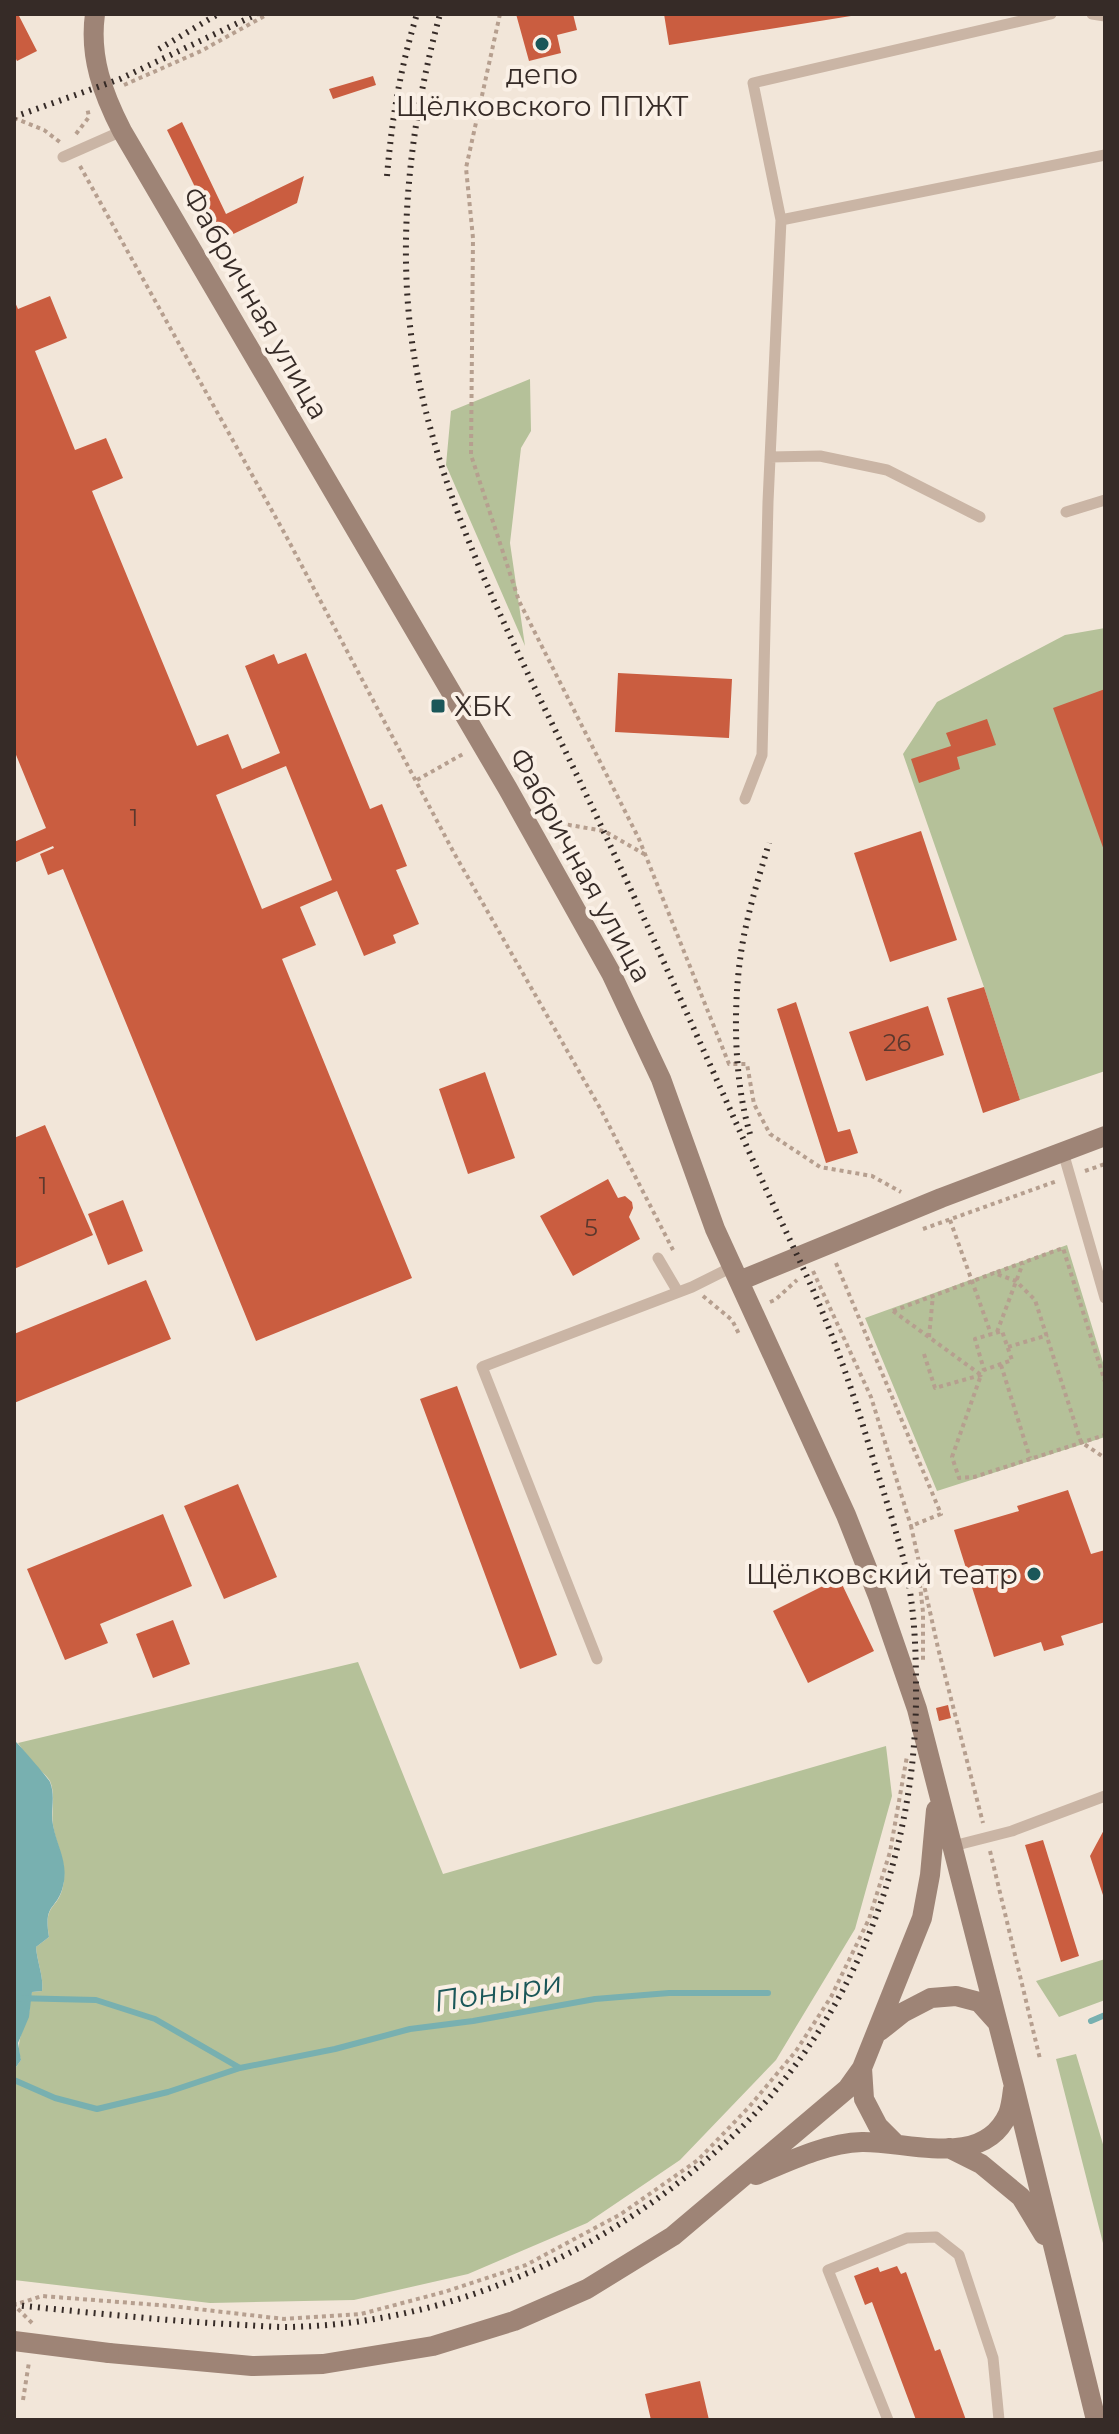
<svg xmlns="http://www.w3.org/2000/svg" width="1119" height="2434" viewBox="0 0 1119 2434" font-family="Montserrat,sans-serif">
	<rect width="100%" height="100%" fill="#f2e6d9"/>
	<path fill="#b5c199" d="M530,379l1,52 -10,17 -11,95 15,103 -79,-181 5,-54z
		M1105,628v443l-85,29 -36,-113 -81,-233 34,-52 128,-67z
		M1067,1245l38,124v68l-168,54 -72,-173z
		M358,1662l85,212 443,-128 6,50 -37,133 -79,131 -96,100 -93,63 -119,51 -114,26 -144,3 -196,-23v-210l7,-10c-5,-17 0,-25 6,-41 4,-8 2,-18 5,-27l10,-1c2,-14 -5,-29 -6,-44l13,-10c-6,-35 9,-26 14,-51 5,-23 -7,-40 -10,-61 -2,-15 3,-29 -3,-44 -4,-7 -12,-11 -17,-18 -6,-6 -10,-13 -15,-20z
		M1105,1959v41l-46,17 -23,-36z
		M1076,2054l29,97v100l-49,-192z"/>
	<path fill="#78b0b0" d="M14,1740c4,3 35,39 36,42 6,15 0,29 3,43 4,22 16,38 10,61 -6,25 -20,16 -14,51l-13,10c1,15 8,30 6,44l-10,1 -3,25 -11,26 3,17 -7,10z"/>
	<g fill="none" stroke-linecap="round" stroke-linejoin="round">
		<path stroke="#78b0b0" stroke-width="6" d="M14,1998l82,2 59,19 85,49 95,-19 75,-20 63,-8 122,-22 74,-6h99
			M1091,2021l14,-6
			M14,2080l41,18 42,11 71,-17 72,-24"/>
	</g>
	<path fill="#ca5d40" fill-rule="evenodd" d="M14,14h4l19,37 -20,10 -3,-6z
		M516,14h57l4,16 -20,5 4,18 -32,8z
		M664,14h187v2l-182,29z
		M373,76l3,9 -43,14 -4,-10z
		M182,122l44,92 78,-38 -7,27 -76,37 -54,-110z
		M50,296l17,42 -32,13 40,99 31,-12 17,40 -31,13 105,255 31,-12 14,35 38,-16 -35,-87 29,-12 4,10 28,-11 64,156 12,-5 25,62 -11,4 23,54 -26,11 3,8 -32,13 -27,-65 -37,16 16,38 -34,14 130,319 -156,63 -193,-472 -15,6 -8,-21 14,-6 -1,-2 -39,17v-21l32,-14 -32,-78v-450l4,9zM286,766l46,114 -70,29 -46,-114z
		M618,673l114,6 -3,59 -114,-6z
		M1105,689v164l-52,-145z
		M987,719l9,26 -39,12 3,12 -41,14 -8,-24 40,-13 -5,-13z
		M921,831l36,109 -67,22 -36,-109z
		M984,987l36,113 -37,13 -36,-115z
		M796,1002l42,130 12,-3 8,24 -32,10 -49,-154z
		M928,1006l16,49 -78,26 -17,-49z
		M485,1072l30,86 -47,16 -29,-85z
		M45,1125l48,110 -79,34v-131z
		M608,1179l10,19 7,-2 7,6 1,6 -4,9 11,22 -67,37 -33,-60z
		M123,1200l20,51 -35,14 -20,-51z
		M146,1280l25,59 -157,64v-69z
		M457,1386l100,269 -37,14 -100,-270z
		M238,1484l39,93 -53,22 -40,-93z
		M1068,1490l23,64 14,-4v72l-44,14 3,9 -20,6 -3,-9 -47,15 -40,-127 65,-19 -2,-5z
		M163,1514l29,72 -92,38 8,19 -43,17 -38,-91z
		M839,1578l35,73 -66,32 -35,-72z
		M173,1620l17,44 -37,14 -17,-44z
		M948,1705l3,13 -12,3 -3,-13z
		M1105,1828v70h-1l-14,-42z
		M1043,1840l36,116 -18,6 -36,-117z
		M897,2266l4,8 5,-2 29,79 5,-2 26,71h-50l-44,-118 -7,3 -11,-29 24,-9 2,5z
		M700,2381l9,39h-58l-6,-26z"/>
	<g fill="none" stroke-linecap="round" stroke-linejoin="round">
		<path stroke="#b69f8f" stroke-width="4" stroke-dasharray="4 4" stroke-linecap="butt" d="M500,14l-34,154 7,70 -2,217 48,146 120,238 90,225h18l7,40 16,30 50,33 52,9 29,16
			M124,85l77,-34 67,-37
			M14,118l30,12 17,13
			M76,134l13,-17 -2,-10
			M80,166l205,368 169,319 146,255 73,142
			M417,780l46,-26
			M552,822l52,9 40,23
			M1085,1171l20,-7
			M950,1220l41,114
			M923,1229l134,-48
			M836,1263l105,251 -30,12 27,122 45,175
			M813,1271l58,126 40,129
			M997,1272l66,-24 42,134
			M703,1296l29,24 8,16
			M770,1302l5,-2 22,-20
			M893,1311l88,64 -29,82 7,21 15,-1 131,-42
			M893,1311l101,-38 22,8 19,19 46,142 24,16
			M997,1332l26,-69
			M929,1337l4,-42
			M1008,1347l40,-12
			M924,1354l11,34 46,-13 3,-5 28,-10 -10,-29 -27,8 9,31
			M1001,1365l29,93
			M918,1568l5,44v51
			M990,1851l50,208
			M32,2323l-18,-18 28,-9 129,10 113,13 77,-5 83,-22 82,-27 95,-51 77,-54 51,-53 47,-56 35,-54 38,-78 21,-67 17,-96
			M23,2400l6,-38"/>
		<path stroke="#cab5a5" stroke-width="11" d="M1092,14l13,2
			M63,157l59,-26
			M781,220l324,-65
			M770,457l50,-1 67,14 93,47
			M1066,512l39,-12
			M745,799l17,-44 6,-253 13,-282 -28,-137 298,-69
			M1063,1152l42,146
			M658,1258l20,34
			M597,1659l-115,-292 210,-80 40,-20
			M953,1846l59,-15 93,-35
			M888,2420l-60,-150 79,-32 29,-1 23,18 34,103 6,62"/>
		<path stroke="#9e8476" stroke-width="20" d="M95,14c-6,43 8,80 27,117l386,658 103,184 50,106 54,150 131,286 32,81 39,113 97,377 82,334
			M739,1281l202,-83 164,-62
			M880,2031l24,-19 27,-14 25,-2 23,6 18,20
			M896,2144l-18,-18 -14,-27 -2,-31 60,-150 8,-43 6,-65
			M949,2148l32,16 40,33 23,38
			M756,2175c33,-14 70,-32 106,-33 46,-1 121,28 146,-28 3,-7 4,-17 5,-25
			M109,2353l143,13 71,-2 110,-18 81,-25 73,-32 86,-53 174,-147 15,-21"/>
		<path stroke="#362b27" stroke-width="6" stroke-dasharray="2 6" stroke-linecap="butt" d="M159,49l59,-35
			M14,117l106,-38 137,-65
			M387,176c5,-58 13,-107 30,-162
			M750,1134c-18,-60 -18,-147 -4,-208 6,-28 15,-56 23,-83
			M14,2305c71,7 142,15 213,19 21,1 41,3 61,3 170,-3 332,-81 452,-198 117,-116 178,-280 176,-443 0,-41 -2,-81 -11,-121 -9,-35 -20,-69 -31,-103 -13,-44 -27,-88 -44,-131 -20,-52 -46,-102 -69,-153 -59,-130 -116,-261 -178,-390 -63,-133 -135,-265 -165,-411 -24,-119 -10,-246 22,-363"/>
		<path stroke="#9e8476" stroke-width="20" d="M14,2341l95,12"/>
	</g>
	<g fill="#1b5759" stroke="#faf0e6" stroke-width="3">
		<circle cx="542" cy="44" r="8"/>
		<rect x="430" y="698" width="16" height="16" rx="4"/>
		<circle cx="1034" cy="1574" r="8"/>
	</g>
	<g text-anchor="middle" stroke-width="8" stroke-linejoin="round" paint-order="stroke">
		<g font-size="24" fill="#5b382d">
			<text x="134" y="826">1</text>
			<text x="897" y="1051">26</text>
			<text x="43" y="1194">1</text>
			<text x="591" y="1236">5</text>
		</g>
		<g font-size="28" fill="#362b27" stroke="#faf0e6">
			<text x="542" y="84">депо<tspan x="542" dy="32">Щёлковского ППЖТ</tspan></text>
			<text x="454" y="716" text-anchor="start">ХБК</text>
			<text x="1018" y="1584" text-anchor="end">Щёлковский театр</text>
		</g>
		<g font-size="28" fill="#362b27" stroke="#faf0e6">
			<text transform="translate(256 303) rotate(60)" y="10">Фабричная улица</text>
			<text transform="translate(581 865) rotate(61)" y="10">Фабричная улица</text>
		</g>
		<g font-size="30" font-style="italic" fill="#1b5759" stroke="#faf0e6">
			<text transform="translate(498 1992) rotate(-9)" y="10">Поныри</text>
		</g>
	</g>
	<rect width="1119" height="2434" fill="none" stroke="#362b27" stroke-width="32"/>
</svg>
